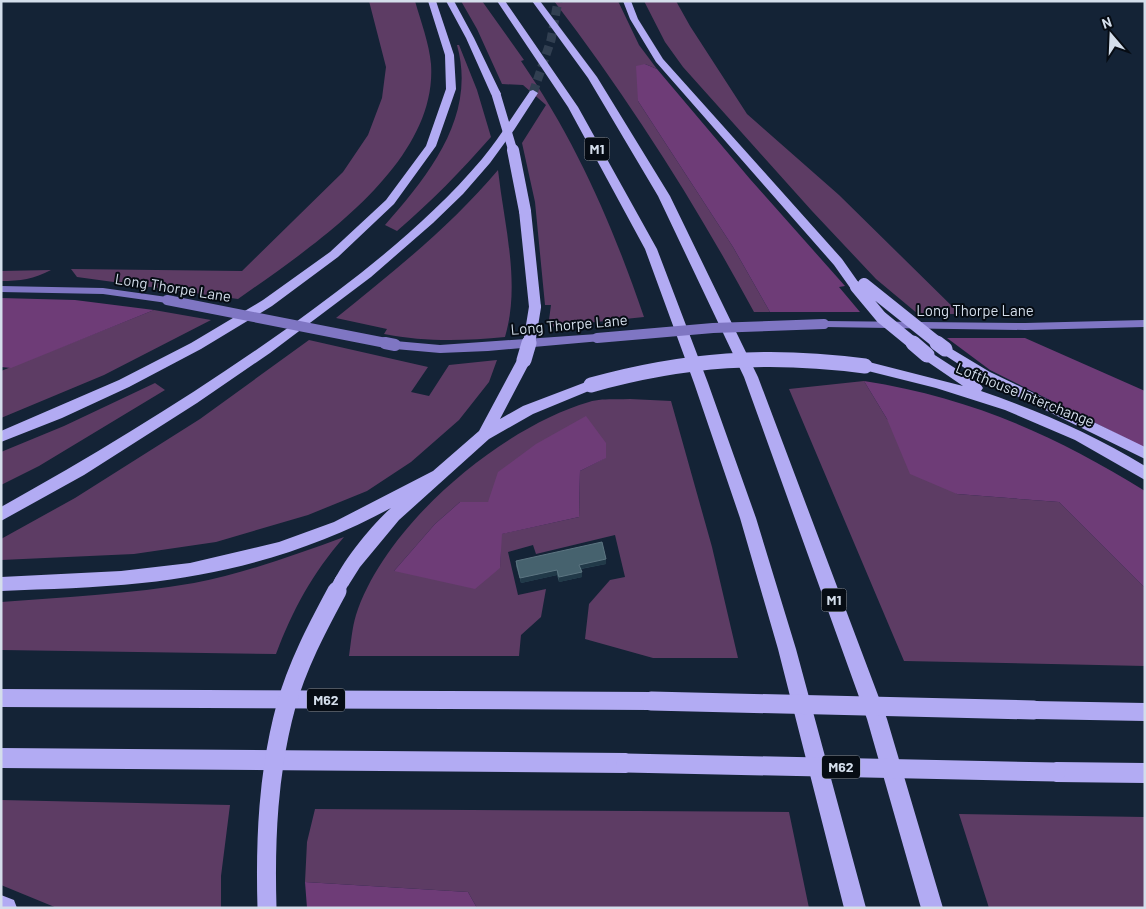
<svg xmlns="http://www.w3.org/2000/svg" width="1146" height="909" viewBox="0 0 1146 909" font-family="Barlow,sans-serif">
	<rect width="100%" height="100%" fill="#142336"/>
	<path fill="#5d3c64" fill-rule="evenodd" d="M369,1h46c6,21 14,42 16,63 7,101 -121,184 -193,235l-161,-22 -6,-8 171,2 101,-99 25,-37 14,-37 4,-31z
		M461,1h21l42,59 -3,1c56,82 91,163 123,256l-96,10 3,-22h-6l-10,-103 -13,-59 24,-38 -23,-20 -21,-1 -25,-55z
		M554,1h64l21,44 18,24 -12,-5 -7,37 95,146 37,65h-16c-59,-109 -125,-213 -200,-311z
		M644,1h32l14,25 57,88 92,81 121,119h-42l-42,-35 -64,-68 -129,-144 -18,-25z
		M457,45h2l18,45 14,47c-30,34 -60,65 -94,94l-12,-6c44,-50 92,-109 72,-180z
		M498,170c6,55 23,113 7,167 -41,4 -80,5 -121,-3l3,-5 -51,-11c57,-46 115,-92 162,-148z
		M51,270c-17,9 -31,11 -50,11v-10z
		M154,310l57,10 -107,55 -103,43v-47z
		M309,340l119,27 -17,25 18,4 20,-31 48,-5 -8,22 -30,38 -48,42 -44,29 -59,24 -92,27 -82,12 -133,6v-21l74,-41 125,-79z
		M864,381l23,38 70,75 102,8 86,86v78l-241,-5 -115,-272z
		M155,383l10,7 -126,76 -38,19v-33l63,-26z
		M630,399l41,2 41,146 26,111h-85l-68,-19 4,-35 21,-24 15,-3 -10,-42 -79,19 -3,-9 -25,7 10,43 28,-6 -5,28 -20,18 -2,21h-170c2,-13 3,-28 7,-41 29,-90 144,-187 233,-213 12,-4 28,-2 41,-3zM605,458l-25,13 -1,46 -78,17 -1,34 -106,3 41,-47 25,-22h28z
		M344,537c-32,37 -51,72 -68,117l-275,-4v-48c64,-5 130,-8 193,-19 51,-10 101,-28 150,-46z
		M1,800l229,5 -9,71v32h-164l-56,-23z
		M315,809l474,3 20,96h-332l-9,-16 -163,-10 2,-40z
		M959,814l186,3v91h-156z"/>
	<path fill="#6e3c77" d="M645,64l12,5 93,110 95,107 -6,1 21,25h-90l-37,-65 -95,-146 -2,-35z
		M1,298l74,2 79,10 -143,58 -10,-1z
		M947,338h78l120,53v57l-155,-78z
		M864,381c107,17 189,53 281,110v97l-86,-86 -102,-8 -47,-20 -23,-55z
		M586,416l20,27v15l-26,13 -1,46 -77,17 -2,34 -25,21 -81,-18 41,-47 25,-22h28l10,-30 38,-28z
		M305,882l163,10 9,16h-170z"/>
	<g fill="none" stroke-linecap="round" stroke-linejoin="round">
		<path stroke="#313f51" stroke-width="9" stroke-dasharray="9 4.5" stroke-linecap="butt" d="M533,93l18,-53 7,-39"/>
		<path fill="#7f76c3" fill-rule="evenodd" d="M1,286l102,2 64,9 5,3 -5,3 -64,-9 -102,-2z
			M1145,320v7l-120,3 -201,-3 -5,-3 5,-3 201,2z
			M597,334l4,1 2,3 -2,3 -113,10 -48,2 -45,-4 -6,-4 6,-4 45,4z"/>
		<path fill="#b2abf3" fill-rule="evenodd" d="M428,1h8l18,54 2,34 -20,57 -42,58 -56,53 -66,49 -71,43 -72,38 -67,31 -61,24v-11l118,-51 72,-37 72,-43 67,-48 56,-52 40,-54 20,-57 -1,-34z
			M446,1h8l20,37 27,56 -2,2h-6l-2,-2 -25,-56z
			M497,1h8l73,106 79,142 51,134 48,135 40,131 70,259h-22l-66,-259 -38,-131 -46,-135 -49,-134 -77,-142z
			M532,1h8l57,76 73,119 88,181 129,342 56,189h-22l-54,-189 -123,-342 -86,-181 -70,-118z
			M623,1h8l7,18 25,40 179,200 19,27 -2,3h-8l-17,-24 -178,-203 -26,-43z
			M533,90l5,3 -24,37 -24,33 -27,31 -30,29 -62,54 -101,76 -73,50 -113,72 -83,46v-14c99,-55 195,-114 288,-180 69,-50 138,-103 193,-168 18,-22 32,-45 48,-68z
			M525,208l6,3 10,96 -6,4 -6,-4 -10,-96z
			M945,345l45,27 155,75v12l-165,-81 -40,-26 -2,-3 2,-3z
			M927,350l54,35 2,3 -2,3c58,20 112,43 164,75v14l-70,-40 -70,-30 -69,-22 -76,-19 -2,-3 2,-3 5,-2 98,25 -41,-28 -2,-3 2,-3z
			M524,355l5,2 2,3 -31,59 23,-13 63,-24h10l2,3 -2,3 -63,26 -44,25 -90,81 -39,47 -12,19 -6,2 -6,-2 -2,-5c11,-23 38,-56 57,-73 -77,42 -162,66 -249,75 -47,5 -94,6 -141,8v-14l120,-6 69,-8 89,-21 55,-20 99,-51 46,-40 38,-71 2,-3z
			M1,689l650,3 7,3 2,6 -2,6 -7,3 -650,-3z
			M1034,701l111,2v18l-111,-2 -7,-3 -2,-6 2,-6z
			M1,748l625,5 7,3 3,7 -3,7 -7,3 -625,-5z
			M1056,762l89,1v20l-89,-1 -7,-3 -3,-7 3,-7z
			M1,895l13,5 3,8h-16z"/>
		<path stroke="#7f76c3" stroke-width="10" d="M167,300l224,44
			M597,338l116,-10 111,-4"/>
		<path stroke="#7f76c3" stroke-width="12" d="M385,343l10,2"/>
		<path stroke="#b2abf3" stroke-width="9" d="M496,94l17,57"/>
		<path stroke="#b2abf3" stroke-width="12" d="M513,150l12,61
			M864,284l75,60
			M856,287l25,30 33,27
			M529,344l6,-37"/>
		<path stroke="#b2abf3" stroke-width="15" d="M913,343l14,12
			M937,343l8,6
			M524,360l5,-17
			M591,385c93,-26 178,-32 274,-19
			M336,592l6,-11"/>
		<path stroke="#b2abf3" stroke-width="19" d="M651,701l383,9
			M626,763l430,9
			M267,908c-2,-68 1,-136 19,-202 11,-40 31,-78 51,-115"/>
	</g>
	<path fill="#35525f" d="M516,561l90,3 -25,5 1,8 -23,5 -2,-7 -36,8 -5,-17z"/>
	<path fill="#213948" d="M606,559v5l-27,5v-4z
		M557,570v5l-36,8 -1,-5z
		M582,572v5l-23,5v-5z"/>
	<path fill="#46626e" stroke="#5c7581" d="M602,542l4,17 -27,6 3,7 -23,5 -2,-7 -37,8 -4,-17z"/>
	<g text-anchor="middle" stroke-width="4" stroke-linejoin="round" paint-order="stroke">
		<g fill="#060c14" stroke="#969faa" stroke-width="1">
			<rect x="584.5" y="137.5" width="25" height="23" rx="4"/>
			<rect x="821.5" y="588.5" width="25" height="23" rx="4"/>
			<rect x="307" y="688.5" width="38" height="23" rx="4"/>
			<rect x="822" y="755.5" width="38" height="23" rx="4"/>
		</g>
		<g font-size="14" font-weight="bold" fill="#d4deeb">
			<text x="597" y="154">M1</text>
			<text x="834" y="605">M1</text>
			<text x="326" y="705">M62</text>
			<text x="841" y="772">M62</text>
		</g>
		<g font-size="15" fill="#d4deeb" stroke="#060c14">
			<text transform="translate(173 288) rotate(9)" y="5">Long Thorpe Lane</text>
			<text x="975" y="316">Long Thorpe Lane</text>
			<text transform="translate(569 325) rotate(-5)" y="5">Long Thorpe Lane</text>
			<text transform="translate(1025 395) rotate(22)" y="5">Lofthouse Interchange</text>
		</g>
	</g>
	<rect width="1146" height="909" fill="none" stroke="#d4deeb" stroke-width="5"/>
	<g transform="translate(1111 35) rotate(341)" stroke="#060c14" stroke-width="4" paint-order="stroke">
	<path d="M0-4L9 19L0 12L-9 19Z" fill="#d4deeb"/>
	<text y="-8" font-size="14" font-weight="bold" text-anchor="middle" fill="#d4deeb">N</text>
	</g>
</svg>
